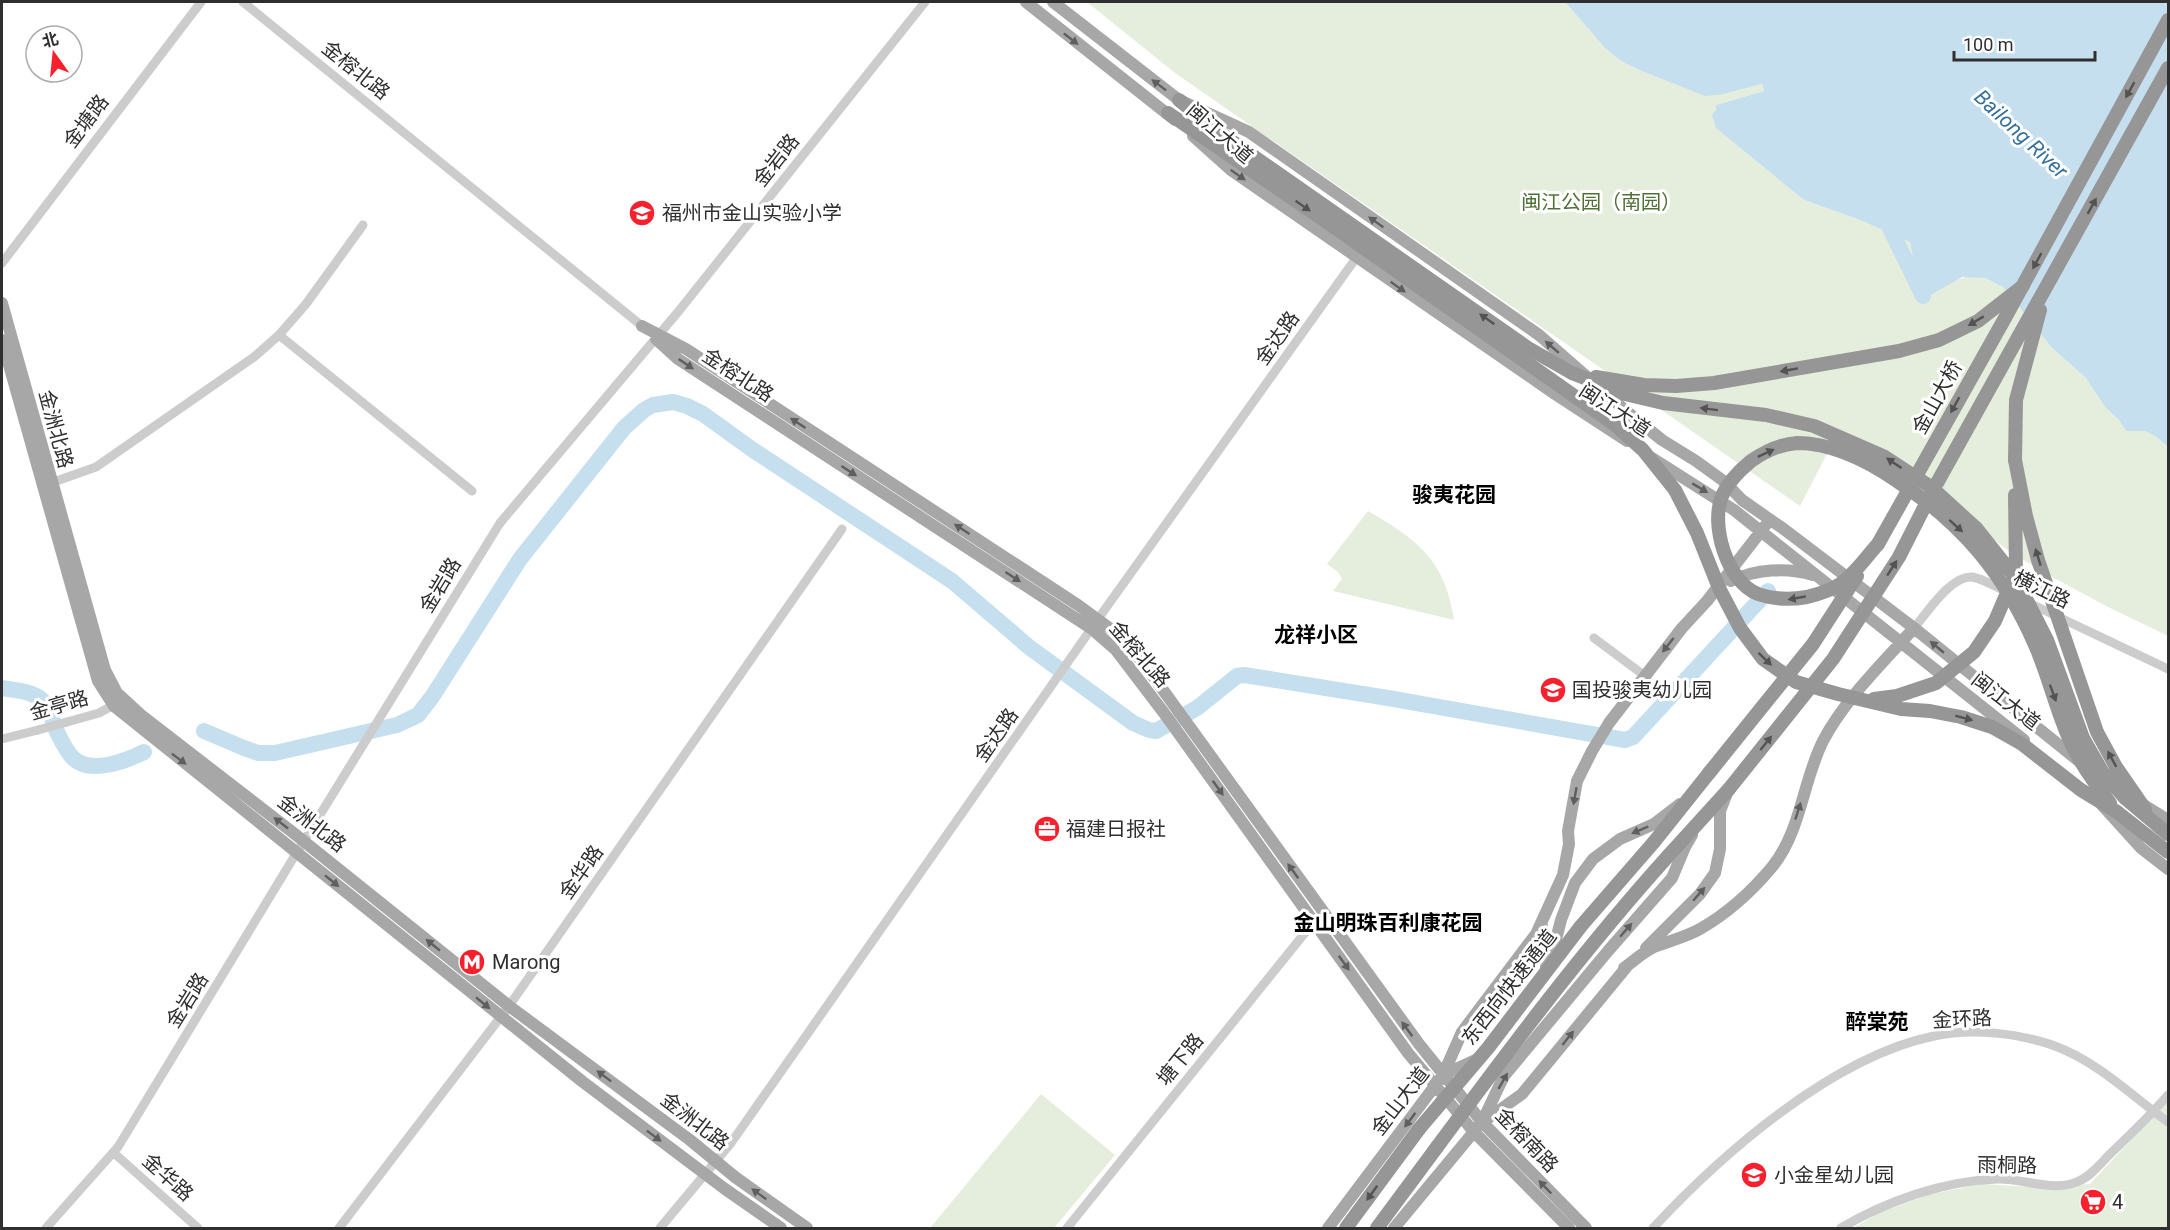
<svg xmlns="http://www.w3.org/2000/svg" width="2170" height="1230" viewBox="0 0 2170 1230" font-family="Roboto,'Noto Sans SC',sans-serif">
	<rect width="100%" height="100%" fill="#fff"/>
	<path fill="#e5eedc" d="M1087,2h478l40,46 16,13 16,8 87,25 38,-10 2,7 -48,14 72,81 16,14 56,20 50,22 9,51 49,-17 17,2 18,9 49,61 33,29 20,30 14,13 7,10 19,1 10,5 13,11v189l-62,-30 -59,-32 -37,-22 -58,-46 -122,-58 -30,58 -625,-433z
		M1368,511c50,29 77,49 86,109l-121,-29 9,-12 -4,-7 -11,-8z
		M1041,1094l74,61 -61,73h-124z
		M2168,1100v128h-315l28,-16 50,-18 52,-10 63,4 44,-4z"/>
	<path fill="#c6dfef" d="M1565,2h603v445l-13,-11 -10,-5h-19l-7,-11 -14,-13 -20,-30 -33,-29 -49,-61 -18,-9 -23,-1 -35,20 -8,-4 -9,-51 -50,-22 -56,-20 -88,-72 -4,-13 4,-5v-5l48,-14 -2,-7 -38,10 -19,2 -68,-27 -16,-8 -16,-13z"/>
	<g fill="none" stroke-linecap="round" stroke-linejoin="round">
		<path stroke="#c6dfef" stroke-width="16" d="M1884,216l39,80
			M2,688c12,2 30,3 40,12 7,7 11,21 14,30 5,9 9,20 17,28 17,17 53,3 71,-6
			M204,731l40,17 14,5h17l122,-28 21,-10 14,-18 88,-138 104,-131 20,-18 9,-5 20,-3 14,4 16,8 50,36 199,131 77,66 104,76 16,7 7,1 41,-23 40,-32 7,-1 144,23 237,42 8,-3 135,-146"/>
		<path stroke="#ccc" stroke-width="9" d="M243,2l399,324
			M2,263l199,-261
			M279,335l193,156
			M48,484l48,-17 158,-110 25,-22 27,-31 57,-79
			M2027,602l141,67
			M1914,628c13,-15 37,-53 58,-51 11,2 25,10 35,15
			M1594,638l51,38
			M67,722l32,-9 20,-11
			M2,739l36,-9
			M114,1153l84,75
			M46,1228l72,-81 179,-295 203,-329 178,-211 247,-310
			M339,1228l170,-222 333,-477
			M660,1228l71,-85 367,-524 258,-361
			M1067,1228l237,-294 20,-20
			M1653,1228c69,-74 179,-171 281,-192 38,-8 85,-3 121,10 43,16 77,50 113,76
			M1841,1228c46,-27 102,-47 156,-49 26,-1 57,14 82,2 12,-5 22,-18 31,-27 20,-19 40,-38 58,-59"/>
		<path stroke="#a7a7a7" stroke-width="12" d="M1026,2l149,118
			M1053,2l126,98 70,32 290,203 87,76 36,29 34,21 29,21 17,18 43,30 129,98 166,134
			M1193,136l38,34 324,224 72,47
			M2,303l103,367 12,23 24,22 150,116 218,175 181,134 45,37 72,51
			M642,326l44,23 392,256 45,33 27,34 269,372 63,78 104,106
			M656,339l22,20 414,270 24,21 48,63 244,340 66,79 95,96
			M2,340l96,341 16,25 469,376 142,107 56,39
			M1652,458l82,52 290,230
			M1731,581c24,-12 56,-14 82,-6
			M2139,802l29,18
			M2102,805l39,43 27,21
			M1537,932l26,-57 6,-31 -1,-13 9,-50 15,-30 17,-28 73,-95 25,-27 58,-75
			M1646,948l54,-54 15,-21 5,-24v-38l7,-18
			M1546,967l5,-8 10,-39 14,-37 18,-24 27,-20 34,-15 26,-20
			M1624,968c10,-7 19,-16 30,-21 15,-6 32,-10 46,-18 28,-16 52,-38 72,-62 29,-35 31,-87 51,-126 22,-42 60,-78 91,-113
			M1443,1075l19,-43 80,-106
			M1483,1122l39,-28 107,-130
			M1328,1228l115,-153 37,-17
			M1394,1228l88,-106 22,-46 104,-125 64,-73 13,-31 7,-12"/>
		<path stroke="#969696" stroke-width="14" d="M1179,100l44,35 305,213 44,25
			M1168,113l166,114
			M2015,460l1,-60 24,-90
			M1937,483l231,-415
			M1878,544l127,-226 163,-298
			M2117,812l51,40
			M2157,825l11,9
			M1654,842l55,-69
			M1669,855l60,-66
			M1346,1228l73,-99
			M1377,1228l60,-81"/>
		<path stroke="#ccc" stroke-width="9" d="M38,730l29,-8"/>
		<path stroke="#969696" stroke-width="14" d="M1334,227l280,197 29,26 32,40 22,43 22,55 21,40 23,31 33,23 42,12 63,15 29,2 31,6 31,10 30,17 59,46 36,22
			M1572,373l53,21 38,9 103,12 48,11 71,31 46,30 46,42 38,48 32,63 36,98 20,35 23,26 31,26
			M1596,377l48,8 32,1 38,-3 185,-32 40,-11 39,-19 45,-35
			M2015,460l11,56 12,44 59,172 19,35 29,42
			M1878,544c-11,12 -21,27 -34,37 -9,8 -25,13 -37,16 -17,3 -32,3 -49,-3 -31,-12 -48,-69 -36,-98 6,-14 18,-26 29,-35 13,-9 30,-17 46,-18 36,0 71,18 100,38 65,42 107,93 138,164 14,31 21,66 36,98 10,22 24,41 39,60
			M1874,699l23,-3 39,-13 38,-31 21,-31 21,-49 -1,-77
			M1709,773l104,-129 44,-68
			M1729,789l104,-130 66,-102 32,-63
			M1419,1129l69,-81 93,-122 73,-84
			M1437,1147c74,-100 148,-199 232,-292"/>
	</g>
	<defs><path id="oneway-solid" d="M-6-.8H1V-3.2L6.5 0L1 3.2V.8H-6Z" transform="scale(1.5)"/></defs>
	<g fill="#5f5f5f">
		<use href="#oneway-solid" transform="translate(1071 39) rotate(38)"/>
		<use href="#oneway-solid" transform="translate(1159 85) rotate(-143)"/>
		<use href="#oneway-solid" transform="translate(1238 175) rotate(35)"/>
		<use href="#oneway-solid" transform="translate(1376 222) rotate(-145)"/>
		<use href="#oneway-solid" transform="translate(1398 287) rotate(35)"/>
		<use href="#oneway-solid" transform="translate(1552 347) rotate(-139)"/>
		<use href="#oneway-solid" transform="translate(686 364) rotate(34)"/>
		<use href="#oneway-solid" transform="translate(798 423) rotate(-147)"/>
		<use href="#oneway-solid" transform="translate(849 471) rotate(33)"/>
		<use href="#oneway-solid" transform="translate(1700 488) rotate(31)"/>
		<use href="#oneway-solid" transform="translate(962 529) rotate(-147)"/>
		<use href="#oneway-solid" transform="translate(1013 577) rotate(33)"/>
		<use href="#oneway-solid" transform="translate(1668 645) rotate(128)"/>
		<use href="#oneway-solid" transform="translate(1937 647) rotate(-140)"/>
		<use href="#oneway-solid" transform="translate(179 759) rotate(37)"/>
		<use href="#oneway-solid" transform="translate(1218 788) rotate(54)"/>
		<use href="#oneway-solid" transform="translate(1575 796) rotate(100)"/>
		<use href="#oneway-solid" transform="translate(1798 811) rotate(-72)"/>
		<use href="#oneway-solid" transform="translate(281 823) rotate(-142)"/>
		<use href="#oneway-solid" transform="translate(1640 830) rotate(157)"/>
		<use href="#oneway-solid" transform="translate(1293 871) rotate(-126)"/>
		<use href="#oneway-solid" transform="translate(332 881) rotate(39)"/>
		<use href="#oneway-solid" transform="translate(1699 894) rotate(-49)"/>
		<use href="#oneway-solid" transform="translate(1626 930) rotate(-49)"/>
		<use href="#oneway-solid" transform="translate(433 945) rotate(-141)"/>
		<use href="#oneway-solid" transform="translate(1344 963) rotate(54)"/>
		<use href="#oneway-solid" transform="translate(483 1003) rotate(39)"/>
		<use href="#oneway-solid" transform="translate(1407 1029) rotate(-126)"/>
		<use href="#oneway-solid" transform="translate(1568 1038) rotate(-51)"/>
		<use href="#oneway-solid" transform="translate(604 1076) rotate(-143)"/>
		<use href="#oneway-solid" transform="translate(1503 1081) rotate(-60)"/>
		<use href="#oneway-solid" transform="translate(1410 1120) rotate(127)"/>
		<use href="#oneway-solid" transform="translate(654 1136) rotate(37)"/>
		<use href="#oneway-solid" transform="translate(1545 1187) rotate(-134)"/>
		<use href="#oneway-solid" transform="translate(759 1194) rotate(-144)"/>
	</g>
	<g fill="#535353">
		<use href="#oneway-solid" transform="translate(2130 90) rotate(119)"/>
		<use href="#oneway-solid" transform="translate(1303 206) rotate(35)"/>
		<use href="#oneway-solid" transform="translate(2092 206) rotate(-61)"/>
		<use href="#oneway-solid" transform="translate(2037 261) rotate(119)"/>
		<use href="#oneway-solid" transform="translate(1487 319) rotate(-145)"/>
		<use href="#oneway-solid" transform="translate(1976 321) rotate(149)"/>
		<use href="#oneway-solid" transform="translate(1789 370) rotate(170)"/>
		<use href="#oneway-solid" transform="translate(1955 405) rotate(119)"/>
		<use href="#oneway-solid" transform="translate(1709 409) rotate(-173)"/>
		<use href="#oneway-solid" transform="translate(1766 453) rotate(-25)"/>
		<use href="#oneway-solid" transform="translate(1894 463) rotate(-146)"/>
		<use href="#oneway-solid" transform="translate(1956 526) rotate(42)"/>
		<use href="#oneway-solid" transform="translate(2038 557) rotate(-107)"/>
		<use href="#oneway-solid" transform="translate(1892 568) rotate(-57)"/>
		<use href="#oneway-solid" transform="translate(1797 598) rotate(170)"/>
		<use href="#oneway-solid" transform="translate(1765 659) rotate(43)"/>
		<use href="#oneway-solid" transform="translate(2053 693) rotate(70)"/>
		<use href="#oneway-solid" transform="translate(1964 718) rotate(15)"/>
		<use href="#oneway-solid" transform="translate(1766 743) rotate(-51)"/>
		<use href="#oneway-solid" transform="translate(2112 759) rotate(-119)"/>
		<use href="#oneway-solid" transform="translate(1372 1193) rotate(126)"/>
	</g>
	<defs>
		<symbol id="school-disc" viewBox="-11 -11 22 22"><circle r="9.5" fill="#f6212d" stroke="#fff"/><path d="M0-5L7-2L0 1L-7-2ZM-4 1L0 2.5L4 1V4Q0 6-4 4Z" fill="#fff"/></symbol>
		<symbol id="office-disc" viewBox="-11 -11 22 22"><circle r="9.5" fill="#f6212d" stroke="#fff"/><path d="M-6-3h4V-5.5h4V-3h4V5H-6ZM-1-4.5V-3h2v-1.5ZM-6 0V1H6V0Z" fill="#fff"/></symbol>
		<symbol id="metro-disc" viewBox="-11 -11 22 22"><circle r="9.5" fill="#f6212d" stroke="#fff"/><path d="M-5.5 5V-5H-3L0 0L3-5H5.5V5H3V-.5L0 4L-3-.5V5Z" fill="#fff"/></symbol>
		<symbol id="supermarket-disc" viewBox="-11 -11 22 22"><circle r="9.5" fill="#f6212d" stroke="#fff"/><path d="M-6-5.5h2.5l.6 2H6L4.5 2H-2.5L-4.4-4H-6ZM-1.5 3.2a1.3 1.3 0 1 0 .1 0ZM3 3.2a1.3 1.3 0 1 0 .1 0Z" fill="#fff"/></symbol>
	</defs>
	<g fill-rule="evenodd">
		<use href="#school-disc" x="627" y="198" width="30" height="30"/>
		<use href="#school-disc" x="1538" y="675" width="30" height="30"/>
		<use href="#office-disc" x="1032" y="814" width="30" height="30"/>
		<use href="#metro-disc" x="457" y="947" width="30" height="30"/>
		<use href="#school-disc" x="1739" y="1160" width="30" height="30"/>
		<use href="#supermarket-disc" x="2078" y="1187" width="30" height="30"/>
	</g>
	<g text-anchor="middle" stroke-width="6" stroke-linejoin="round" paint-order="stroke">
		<g font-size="20" fill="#2f2f2f" stroke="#fff">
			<text transform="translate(356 70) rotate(39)" y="7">金榕北路</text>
			<text transform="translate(86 121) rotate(-53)" y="7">金塘路</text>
			<text transform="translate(1220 133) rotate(41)" y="7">闽江大道</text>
			<text transform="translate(776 160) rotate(-52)" y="7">金岩路</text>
			<text transform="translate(1277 338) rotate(-55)" y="7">金达路</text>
			<text transform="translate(738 375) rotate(33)" y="7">金榕北路</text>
			<text transform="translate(1937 397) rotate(-61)" y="7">金山大桥</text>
			<text transform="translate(1615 410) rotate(33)" y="7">闽江大道</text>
			<text transform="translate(56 429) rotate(75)" y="7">金洲北路</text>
			<text transform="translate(440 585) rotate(-59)" y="7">金岩路</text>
			<text transform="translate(2042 589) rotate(26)" y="7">横江路</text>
			<text transform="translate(1140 654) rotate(49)" y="7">金榕北路</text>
			<text transform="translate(2006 701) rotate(38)" y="7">闽江大道</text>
			<text transform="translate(59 705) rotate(-16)" y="7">金亭路</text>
			<text transform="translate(996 735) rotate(-55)" y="7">金达路</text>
			<text transform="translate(312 823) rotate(38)" y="7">金洲北路</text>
			<text transform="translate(581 872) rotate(-55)" y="7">金华路</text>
			<text transform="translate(1509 987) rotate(-52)" y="7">东西向快速通道</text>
			<text transform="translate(187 1000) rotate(-58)" y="7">金岩路</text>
			<text transform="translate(1962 1019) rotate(-3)" y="7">金环路</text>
			<text transform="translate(1180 1059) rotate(-51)" y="7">塘下路</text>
			<text transform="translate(1400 1101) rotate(-52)" y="7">金山大道</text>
			<text transform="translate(695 1121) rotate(38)" y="7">金洲北路</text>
			<text transform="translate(1527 1140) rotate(46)" y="7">金榕南路</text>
			<text transform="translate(2007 1165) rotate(1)" y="7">雨桐路</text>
			<text transform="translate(168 1177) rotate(42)" y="7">金华路</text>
		</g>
		<g font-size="20" fill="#517038" stroke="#fff">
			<text x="1601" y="209">闽江公园（南园）</text>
		</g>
		<g font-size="20" fill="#2f2f2f" stroke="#fff" text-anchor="start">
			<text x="662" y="220">福州市金山实验小学</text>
			<text x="1572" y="697">国投骏夷幼儿园</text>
			<text x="1066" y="836">福建日报社</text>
			<text x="492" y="969">Marong</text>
			<text x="1774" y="1182">小金星幼儿园</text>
			<text x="2112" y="1209">4</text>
		</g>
		<g font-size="21" font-style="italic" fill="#35719a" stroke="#fff">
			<text transform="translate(2021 134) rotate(43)" y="7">Bailong River</text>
		</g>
		<g font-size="21" font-weight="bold" fill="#000" stroke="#fff">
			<text x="1454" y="502">骏夷花园</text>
			<text x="1316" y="642">龙祥小区</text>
			<text x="1388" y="930">金山明珠百利康花园</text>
			<text x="1877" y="1029">醉棠苑</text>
		</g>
	</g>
	<rect width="2170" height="1230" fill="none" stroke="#2f2f2f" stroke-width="6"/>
	<g transform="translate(54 54) rotate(345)"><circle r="28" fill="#ffffff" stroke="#acacac" stroke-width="1.5"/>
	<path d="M0-4.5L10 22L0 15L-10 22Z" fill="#f6212d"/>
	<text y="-9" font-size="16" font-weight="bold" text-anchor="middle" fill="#2f2f2f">北</text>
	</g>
	<path d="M1954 51v9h141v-9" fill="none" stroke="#2f2f2f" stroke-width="3"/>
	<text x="1963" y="51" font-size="18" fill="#2f2f2f" stroke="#ffffff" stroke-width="4.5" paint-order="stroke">100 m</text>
</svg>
